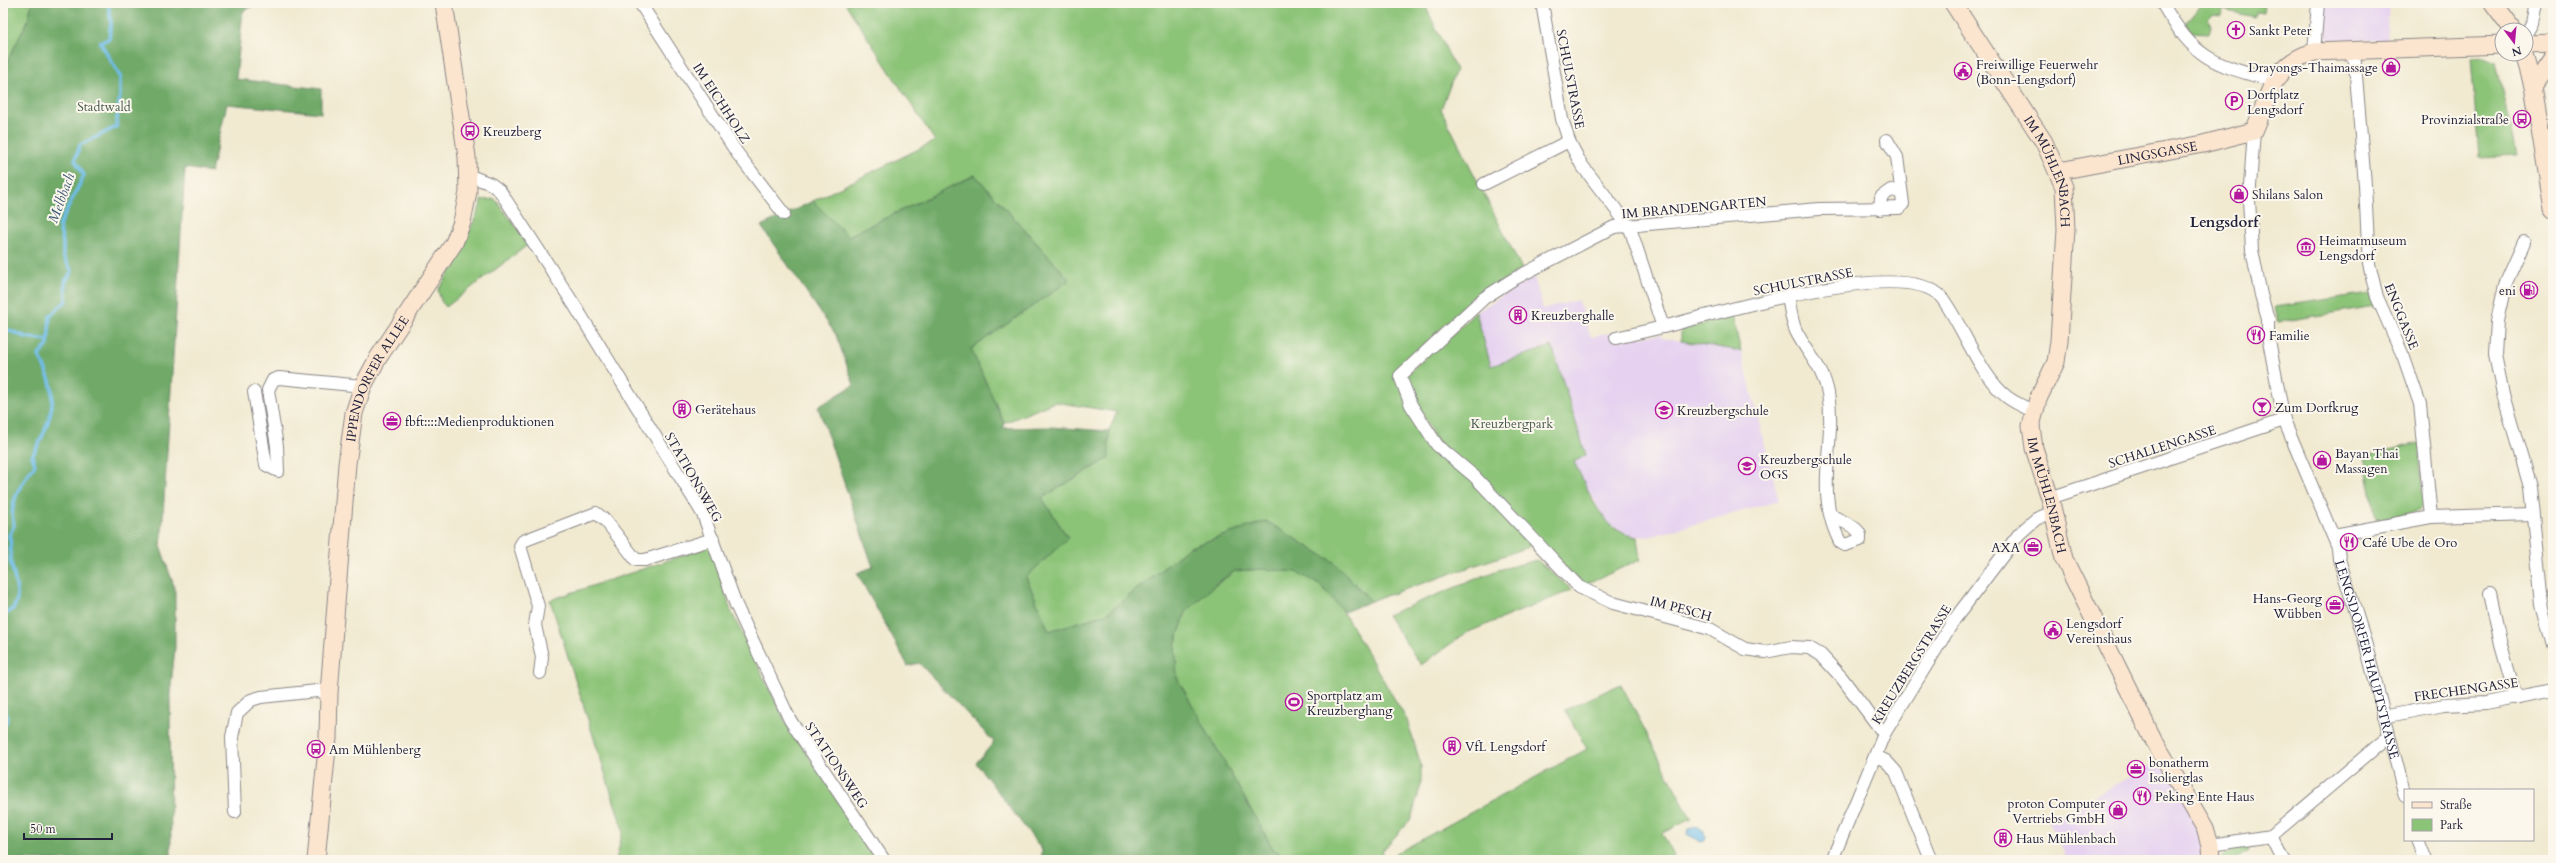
<svg xmlns="http://www.w3.org/2000/svg" width="2556" height="863" viewBox="0 0 2556 863" font-family="Cardo,serif">
	<rect width="100%" height="100%" fill="#fbf7ec"/>
	<filter id="ink" filterUnits="userSpaceOnUse"><feTurbulence type="fractalNoise" baseFrequency=".025" numOctaves="2"/><feDisplacementMap in="SourceGraphic" scale="8" xChannelSelector="R" yChannelSelector="G"/><feConvolveMatrix kernelMatrix="1 2 1 2 8 2 1 2 1" color-interpolation-filters="sRGB"/></filter>
	<filter id="wash" filterUnits="userSpaceOnUse"><feTurbulence type="fractalNoise" baseFrequency=".012" numOctaves="4" result="noise"/><feDisplacementMap in="SourceGraphic" scale="16" xChannelSelector="R" yChannelSelector="G"/><feGaussianBlur stdDeviation="0.9" result="paint"/><feColorMatrix in="noise" values="0 0 0 0 0 0 0 0 0 0 0 0 0 0 0 0 0 1.4 0 .05"/><feComposite in="paint" operator="in"/></filter>
	<g filter="url(#wash)">
		<rect width="100%" height="100%" fill="#f1ead1"/>
		<path fill="#e6d2f0" d="M2324,3h65l-3,37h-58l-6,-6z
			M1534,277l9,32 35,-9 13,37 23,-5 2,9 44,-7 3,4 78,13 38,150 -131,36 -22,-2 -20,-14 -91,-161 -24,6 -15,-54z
			M2161,759l46,81 1,20h-141l-19,-38z"/>
		<path fill="#8bc377" stroke="#567259" d="M3,3h29l-4,17 -25,50z
			M845,3h579l32,67 -15,39 81,160 -55,35 -72,69 14,35 122,133 -2,6 -158,54 -36,-38 -69,-42 -76,26 -84,67 -57,17 -23,-54 42,-39 -26,-40 66,-40 1,-27 8,-19 -62,-10 -51,21 -33,-74 99,-69 -95,-105 -127,61 -35,-35 122,-60z
			M2203,3h61l-1,10 -8,-1 -1,5 -31,-7 -2,6 -8,-1 -5,4 3,7 -2,7 -18,-1 -6,-8z
			M2484,57l12,5 20,93 -37,2 -8,-99z
			M495,199l34,45 -83,63 -5,-6 -3,-11 18,-28 24,-55 1,-7z
			M2371,293l4,13 -97,16 -3,-15z
			M1476,312l15,54 61,-20 34,109 -12,7c15,28 27,71 63,75l3,23 -54,24 -10,-6 -136,-135 -11,-17 -26,-48z
			M1732,316l9,35 -60,-10v-11z
			M2419,443l4,60c-6,14 -33,13 -47,16l-12,-63z
			M711,546l20,65 54,110 92,139h-261l7,-30 -73,-230z
			M1537,560l35,30 -106,43 -45,32 -34,-50 111,-45z
			M1264,569l33,3 24,14 21,24 65,110 14,45v20l-10,34 -29,32 5,9h-96l-18,-11 -96,-171 -2,-33 11,-33 12,-14 37,-27z
			M1621,684l70,135 -29,14 14,27h-280l-1,-6 192,-105 -22,-39z
			M2249,845l1,5 -16,10h-15l13,-12z"/>
		<path fill="#70a968" stroke="#496652" d="M32,3h227l-16,8 -7,68 85,10v24l-94,-9 -16,68 -26,-4 -24,380 14,41v59l-5,46 1,166h-168v-790l25,-50z
			M975,175l95,105 -99,69 33,74 -1,5 47,-1 59,4v27l-67,40 26,40 -42,39 23,54 57,-17 84,-67 76,-26 69,42 36,38 -27,11 -23,-26 -24,-14 -33,-3 -29,2 -18,12 -31,29 -11,33 2,33 96,171 18,11h-250l1,-10 -66,-87 18,-21 -75,-79 -11,3 -51,-93 16,-6 -55,-160 36,-22 -18,-50 -75,-109 52,-25 35,35z"/>
		<path fill="#6fbeea" stroke="#487092" d="M1698,827l8,9 -1,5 -4,1 -14,-8 1,-5z"/>
		<g fill="none" stroke-linecap="round" stroke-linejoin="round">
			<path stroke="#6fbeea" stroke-width="3.5" d="M3,328l23,9 22,3
				M3,614c24,-6 11,-34 8,-51 -2,-9 2,-18 -2,-27l5,-11c-7,-21 8,-43 21,-60l-3,-9c11,-18 25,-49 19,-71 -2,-10 -8,-20 -12,-30l9,-10 2,-29 16,-15 -1,-19 7,-11 -9,-15v-13l-4,-17 25,-51 -9,-15 5,-15 36,-18 4,-32v-19l-20,-34 9,-3 2,-17 -3,-19
				M3,703l4,13 -1,7 -3,3"/>
		</g>
	</g>
	<g filter="url(#ink)">
		<g fill="none" stroke-linecap="round" stroke-linejoin="round">
			<defs>
				<g id="street">
					<path d="M640,3l97,150 47,61"/>
					<path d="M1542,3l20,116 7,22 12,23 49,64 33,99c49,-12 245,-73 279,-29 21,28 38,78 65,99 8,6 17,10 26,14"/>
					<path d="M2162,3c33,57 51,61 112,78"/>
					<path d="M2526,34l6,-11 4,-20"/>
					<path d="M2354,51l11,134 4,79 8,33 27,61 16,46 11,113"/>
					<path d="M2314,52l4,-49"/>
					<path id="s1" d="M2254,131l-5,69 3,50 9,45 7,24v17l16,84 54,128 1,11 25,79 41,158"/>
					<path d="M468,175l23,9 9,7 75,115 128,208 33,91 54,115 94,140"/>
					<path d="M1484,184l85,-43"/>
					<path d="M1880,209l1,-12 10,-7 10,2"/>
					<path d="M2524,242l-19,43 -8,36 -2,34 8,39 27,93 12,117 11,41"/>
					<path d="M1788,295c2,12 3,25 8,36 11,22 27,36 32,62 9,52 -15,96 12,149l5,3 15,-5v-5c-3,-10 -20,-13 -28,-20"/>
					<path d="M1616,338l47,-11"/>
					<path d="M254,392l12,73 12,6 -1,-25 -9,-56 5,-10 6,-2 84,8"/>
					<path d="M2050,498l234,-78"/>
					<path d="M2334,535l97,-18 101,-3"/>
					<path d="M2490,593l11,52 15,53"/>
					<path d="M540,673l2,-16 -7,-32 3,-19 -18,-60 3,-5 73,-28 10,8 30,39h9l68,-21"/>
					<path d="M2383,717l61,-12 42,-2 67,-13"/>
					<path d="M1884,734l-42,-56 -21,-23 -12,-7 -18,-1 -26,5 -20,-3 -35,-20 -97,-26 -34,-16 -105,-111 -37,-31 -26,-40 -11,-29 84,-78 28,-18 102,-53 205,-18 80,-1 4,-4 -6,-47 -10,-17"/>
					<path d="M1876,756l10,5 10,11 35,88"/>
					<path d="M235,812l-3,-75 5,-24 14,-13 10,-3 56,-6 12,2"/>
					<path d="M2271,836l12,24"/>
					<path d="M2417,840l8,20"/>
					<path d="M2210,845l61,-9 117,-99"/>
					<path d="M1832,860l52,-126 70,-114 65,-86 17,-15 17,-7"/>
				</g>
				<g id="secondary">
					<path id="s2" d="M1953,3l91,139 20,45 2,42 -7,112 -3,21 -18,37 -7,27 3,22 16,50 14,61 89,180 52,89 5,17 1,15"/>
					<path d="M2493,3l20,27"/>
					<path d="M2526,44l27,-1"/>
					<path d="M2524,54l9,32 20,123"/>
					<path d="M2533,86l20,-29"/>
					<path id="s3" d="M2059,171l144,-27 51,-13c16,-35 17,-67 60,-79l188,-7"/>
					<path id="s4" d="M316,860l12,-122 1,-45 18,-229 7,-51 9,-27 15,-28 76,-115 8,-21 6,-30 -1,-35 -23,-154"/>
				</g>
			</defs>
			<use href="#street" stroke="#8a8686" stroke-width="14"/>
			<use href="#secondary" stroke="#8a8686" stroke-width="19"/>
			<use href="#street" stroke="#fff" stroke-width="12"/>
			<use href="#secondary" stroke="#fbe5cf" stroke-width="17"/>
		</g>
	</g>
	<defs>
		<symbol id="church-ring" viewBox="-11 -11 22 22"><circle r="9.5" fill="#fbf7ec" stroke="#b5179e" stroke-width="1.5"/><path d="M-1.2-6h2.4v3.5h3.3v2.4h-3.3V6h-2.4V-.1h-3.3v-2.4h3.3Z" fill="#b5179e"/></symbol>
		<symbol id="shop-ring" viewBox="-11 -11 22 22"><circle r="9.5" fill="#fbf7ec" stroke="#b5179e" stroke-width="1.5"/><path d="M-5-2.5h2.3a2.7 3.5 0 0 1 5.4 0H5L5.5 6h-11ZM-1.5-2.5h3a1.5 2.3 0 0 0-3 0Z" fill="#b5179e"/></symbol>
		<symbol id="civic-ring" viewBox="-11 -11 22 22"><circle r="9.5" fill="#fbf7ec" stroke="#b5179e" stroke-width="1.5"/><path d="M-.6-6.5H3V-4.5H.6V-3L4-1V1h2V6H-6V1h2V-1L-.6-3ZM-1.2 2.5V6h2.4V2.5Z" fill="#b5179e"/></symbol>
		<symbol id="parking-ring" viewBox="-11 -11 22 22"><circle r="9.5" fill="#fbf7ec" stroke="#b5179e" stroke-width="1.5"/><path d="M-3.5-5.5H1a3.5 3.5 0 0 1 0 7H-1V5.5H-3.5ZM-1-3.4V-.6H.8a1.4 1.4 0 0 0 0-2.8Z" fill="#b5179e"/></symbol>
		<symbol id="bus-ring" viewBox="-11 -11 22 22"><circle r="9.5" fill="#fbf7ec" stroke="#b5179e" stroke-width="1.5"/><path d="M-5-6H5V4H4V6H2V4H-2V6H-4V4H-5ZM-3.5-4V0h7V-4ZM-3.5 1.2v1.5H-2V1.2ZM2 1.2v1.5H3.5V1.2Z" fill="#b5179e"/></symbol>
		<symbol id="museum-ring" viewBox="-11 -11 22 22"><circle r="9.5" fill="#fbf7ec" stroke="#b5179e" stroke-width="1.5"/><path d="M0-6L6-3V-2H-6V-3ZM-5-1h2V3h-2ZM-1-1h2V3h-2ZM3-1h2V3H3ZM-6 4H6V6H-6Z" fill="#b5179e"/></symbol>
		<symbol id="fuel-ring" viewBox="-11 -11 22 22"><circle r="9.5" fill="#fbf7ec" stroke="#b5179e" stroke-width="1.5"/><path d="M-5.5-6h7V0h2V4h1.3V-2.5L3-4.5l.8-.8L6-3V5H2.5V1h-1V6h-7ZM-4.2-4.7v3.2H.2V-4.7Z" fill="#b5179e"/></symbol>
		<symbol id="building-ring" viewBox="-11 -11 22 22"><circle r="9.5" fill="#fbf7ec" stroke="#b5179e" stroke-width="1.5"/><path d="M-4-6H4V6H1V3H-1V6H-4ZM-2.5-4.3h1.7v1.8h-1.7ZM.8-4.3h1.7v1.8H.8ZM-2.5-1h1.7V.8h-1.7ZM.8-1h1.7V.8H.8Z" fill="#b5179e"/></symbol>
		<symbol id="restaurant-ring" viewBox="-11 -11 22 22"><circle r="9.5" fill="#fbf7ec" stroke="#b5179e" stroke-width="1.5"/><path d="M-5-6h1v4h1v-4h1v4h1v-4h1v5L-1.5 .5V6h-2V.5L-5-1ZM5-6V6H3V1.5H1.5Q1.5-4 5-6Z" fill="#b5179e"/></symbol>
		<symbol id="bar-ring" viewBox="-11 -11 22 22"><circle r="9.5" fill="#fbf7ec" stroke="#b5179e" stroke-width="1.5"/><path d="M-6-5H6L.8 .8V4.5H3.5V6h-7V4.5H-.8V.8Z" fill="#b5179e"/></symbol>
		<symbol id="school-ring" viewBox="-11 -11 22 22"><circle r="9.5" fill="#fbf7ec" stroke="#b5179e" stroke-width="1.5"/><path d="M0-5L7-2L0 1L-7-2ZM-4 1L0 2.5L4 1V4Q0 6-4 4Z" fill="#b5179e"/></symbol>
		<symbol id="office-ring" viewBox="-11 -11 22 22"><circle r="9.5" fill="#fbf7ec" stroke="#b5179e" stroke-width="1.5"/><path d="M-6-3h4V-5.5h4V-3h4V5H-6ZM-1-4.5V-3h2v-1.5ZM-6 0V1H6V0Z" fill="#b5179e"/></symbol>
		<symbol id="stadium-ring" viewBox="-11 -11 22 22"><circle r="9.5" fill="#fbf7ec" stroke="#b5179e" stroke-width="1.5"/><path d="M0-5a6.5 5 0 1 0 0 10a6.5 5 0 1 0 0-10ZM-3.5-1.8h7v3.6h-7Z" fill="#b5179e"/></symbol>
	</defs>
	<g fill-rule="evenodd">
		<use href="#church-ring" x="2226" y="20" width="20" height="20"/>
		<use href="#shop-ring" x="2381" y="57" width="20" height="20"/>
		<use href="#civic-ring" x="1953" y="61" width="20" height="20"/>
		<use href="#parking-ring" x="2224" y="91" width="20" height="20"/>
		<use href="#bus-ring" x="2512" y="109" width="20" height="20"/>
		<use href="#bus-ring" x="460" y="121" width="20" height="20"/>
		<use href="#shop-ring" x="2229" y="184" width="20" height="20"/>
		<use href="#museum-ring" x="2296" y="237" width="20" height="20"/>
		<use href="#fuel-ring" x="2519" y="280" width="20" height="20"/>
		<use href="#building-ring" x="1508" y="305" width="20" height="20"/>
		<use href="#restaurant-ring" x="2246" y="325" width="20" height="20"/>
		<use href="#bar-ring" x="2252" y="397" width="20" height="20"/>
		<use href="#building-ring" x="672" y="399" width="20" height="20"/>
		<use href="#school-ring" x="1654" y="400" width="20" height="20"/>
		<use href="#office-ring" x="382" y="411" width="20" height="20"/>
		<use href="#shop-ring" x="2312" y="450" width="20" height="20"/>
		<use href="#school-ring" x="1737" y="456" width="20" height="20"/>
		<use href="#restaurant-ring" x="2339" y="532" width="20" height="20"/>
		<use href="#office-ring" x="2023" y="537" width="20" height="20"/>
		<use href="#office-ring" x="2325" y="595" width="20" height="20"/>
		<use href="#civic-ring" x="2043" y="620" width="20" height="20"/>
		<use href="#stadium-ring" x="1284" y="692" width="20" height="20"/>
		<use href="#building-ring" x="1442" y="736" width="20" height="20"/>
		<use href="#bus-ring" x="306" y="739" width="20" height="20"/>
		<use href="#office-ring" x="2126" y="759" width="20" height="20"/>
		<use href="#restaurant-ring" x="2132" y="786" width="20" height="20"/>
		<use href="#shop-ring" x="2108" y="800" width="20" height="20"/>
		<use href="#building-ring" x="1993" y="828" width="20" height="20"/>
	</g>
	<g text-anchor="middle" stroke-width="4" stroke-linejoin="round" paint-order="stroke">
		<g font-size="13" fill="#22223b" stroke="#fbf7ec" text-anchor="start">
			<text x="2249" y="35">Sankt Peter</text>
			<text x="1976" y="69">Freiwillige Feuerwehr<tspan x="1976" dy="15">(Bonn-Lengsdorf)</tspan></text>
			<text x="2378" y="72" text-anchor="end">Drayongs-Thaimassage</text>
			<text x="2247" y="99">Dorfplatz<tspan x="2247" dy="15">Lengsdorf</tspan></text>
			<text x="2509" y="124" text-anchor="end">Provinzialstraße</text>
			<text x="483" y="136">Kreuzberg</text>
			<text x="2252" y="199">Shilans Salon</text>
			<text x="2319" y="245">Heimatmuseum<tspan x="2319" dy="15">Lengsdorf</tspan></text>
			<text x="2516" y="295" text-anchor="end">eni</text>
			<text x="1531" y="320">Kreuzberghalle</text>
			<text x="2269" y="340">Familie</text>
			<text x="2275" y="412">Zum Dorfkrug</text>
			<text x="695" y="414">Gerätehaus</text>
			<text x="1677" y="415">Kreuzbergschule</text>
			<text x="405" y="426">fbft::::Medienproduktionen</text>
			<text x="2335" y="458">Bayan Thai<tspan x="2335" dy="15">Massagen</tspan></text>
			<text x="1760" y="464">Kreuzbergschule<tspan x="1760" dy="15">OGS</tspan></text>
			<text x="2362" y="547">Café Ube de Oro</text>
			<text x="2020" y="552" text-anchor="end">AXA</text>
			<text x="2322" y="603" text-anchor="end">Hans-Georg<tspan x="2322" dy="15">Wübben</tspan></text>
			<text x="2066" y="628">Lengsdorf<tspan x="2066" dy="15">Vereinshaus</tspan></text>
			<text x="1307" y="700">Sportplatz am<tspan x="1307" dy="15">Kreuzberghang</tspan></text>
			<text x="1465" y="751">VfL Lengsdorf</text>
			<text x="329" y="754">Am Mühlenberg</text>
			<text x="2149" y="767">bonatherm<tspan x="2149" dy="15">Isolierglas</tspan></text>
			<text x="2155" y="801">Peking Ente Haus</text>
			<text x="2105" y="808" text-anchor="end">proton Computer<tspan x="2105" dy="15">Vertriebs GmbH</tspan></text>
			<text x="2016" y="843">Haus Mühlenbach</text>
		</g>
		<g font-size="13" fill="#22223b" stroke="#fbf7ec">
			<text transform="translate(1571 79) rotate(79)" y="5">SCHULSTRASSE</text>
			<text transform="translate(722 103) rotate(57)" y="5">IM EICHHOLZ</text>
			<text dy="5" stroke="none"><textPath href="#s3" startOffset="100">LINGSGASSE</textPath></text>
			<text dy="5" stroke="none"><textPath href="#s2" startOffset="196">IM MÜHLENBACH</textPath></text>
			<text transform="translate(1694 207) rotate(-5)" y="5">IM BRANDENGARTEN</text>
			<text transform="translate(1803 281) rotate(-11)" y="5">SCHULSTRASSE</text>
			<text transform="translate(2402 316) rotate(68)" y="5">ENGGASSE</text>
			<text dy="5" stroke="none"><textPath href="#s4" startOffset="489">IPPENDORFER ALLEE</textPath></text>
			<text transform="translate(2162 446) rotate(-18)" y="5">SCHALLENGASSE</text>
			<text transform="translate(694 477) rotate(60)" y="5">STATIONSWEG</text>
			<text dy="5" stroke="none"><textPath href="#s2" startOffset="531">IM MÜHLENBACH</textPath></text>
			<text transform="translate(1681 608) rotate(15)" y="5">IM PESCH</text>
			<text dy="5" stroke="none"><textPath href="#s1" startOffset="547">LENGSDORFER HAUPTSTRASSE</textPath></text>
			<text transform="translate(1911 664) rotate(-58)" y="5">KREUZBERGSTRASSE</text>
			<text transform="translate(2466 689) rotate(-8)" y="5">FRECHENGASSE</text>
			<text transform="translate(837 765) rotate(56)" y="5">STATIONSWEG</text>
		</g>
		<g font-size="13" fill="#475a50" stroke="#fbf7ec">
			<text x="104" y="111">Stadtwald</text>
			<text x="1512" y="428">Kreuzbergpark</text>
		</g>
		<g font-size="14" font-style="italic" fill="#3d5978" stroke="#fbf7ec">
			<text transform="translate(61 198) rotate(-70)" y="5">Melbbach</text>
		</g>
		<g font-size="15" font-weight="bold" fill="#22223b" stroke="#fbf7ec">
			<text x="2224" y="227">Lengsdorf</text>
		</g>
	</g>
	<rect width="2556" height="863" fill="none" stroke="#fbf7ec" stroke-width="16"/>
	<rect x="2404" y="789" width="130" height="52" fill="#fbf7ec" stroke="#a4a2a5"/>
	<rect x="2412" y="802" width="20" height="6" fill="#fbe5cf" stroke="#a4a2a5"/>
	<text x="2440" y="809" font-size="12" fill="#22223b">Straße</text>
	<rect x="2412" y="819" width="20" height="12" fill="#8bc377" stroke="#a4a2a5"/>
	<text x="2440" y="829" font-size="12" fill="#22223b">Park</text>
	<g transform="translate(2514 42) rotate(164)"><circle r="19" fill="#fbf7ec" stroke="#a4a2a5"/>
	<path d="M0-3L7 15L0 10L-7 15Z" fill="#b5179e"/>
	<text y="-6" font-size="11" font-weight="bold" text-anchor="middle" fill="#22223b">N</text>
	</g>
	<path d="M24 833v6h88v-6" fill="none" stroke="#22223b" stroke-width="2"/>
	<text x="30" y="833" font-size="12" fill="#22223b" stroke="#fbf7ec" stroke-width="3" paint-order="stroke">50 m</text>
</svg>
